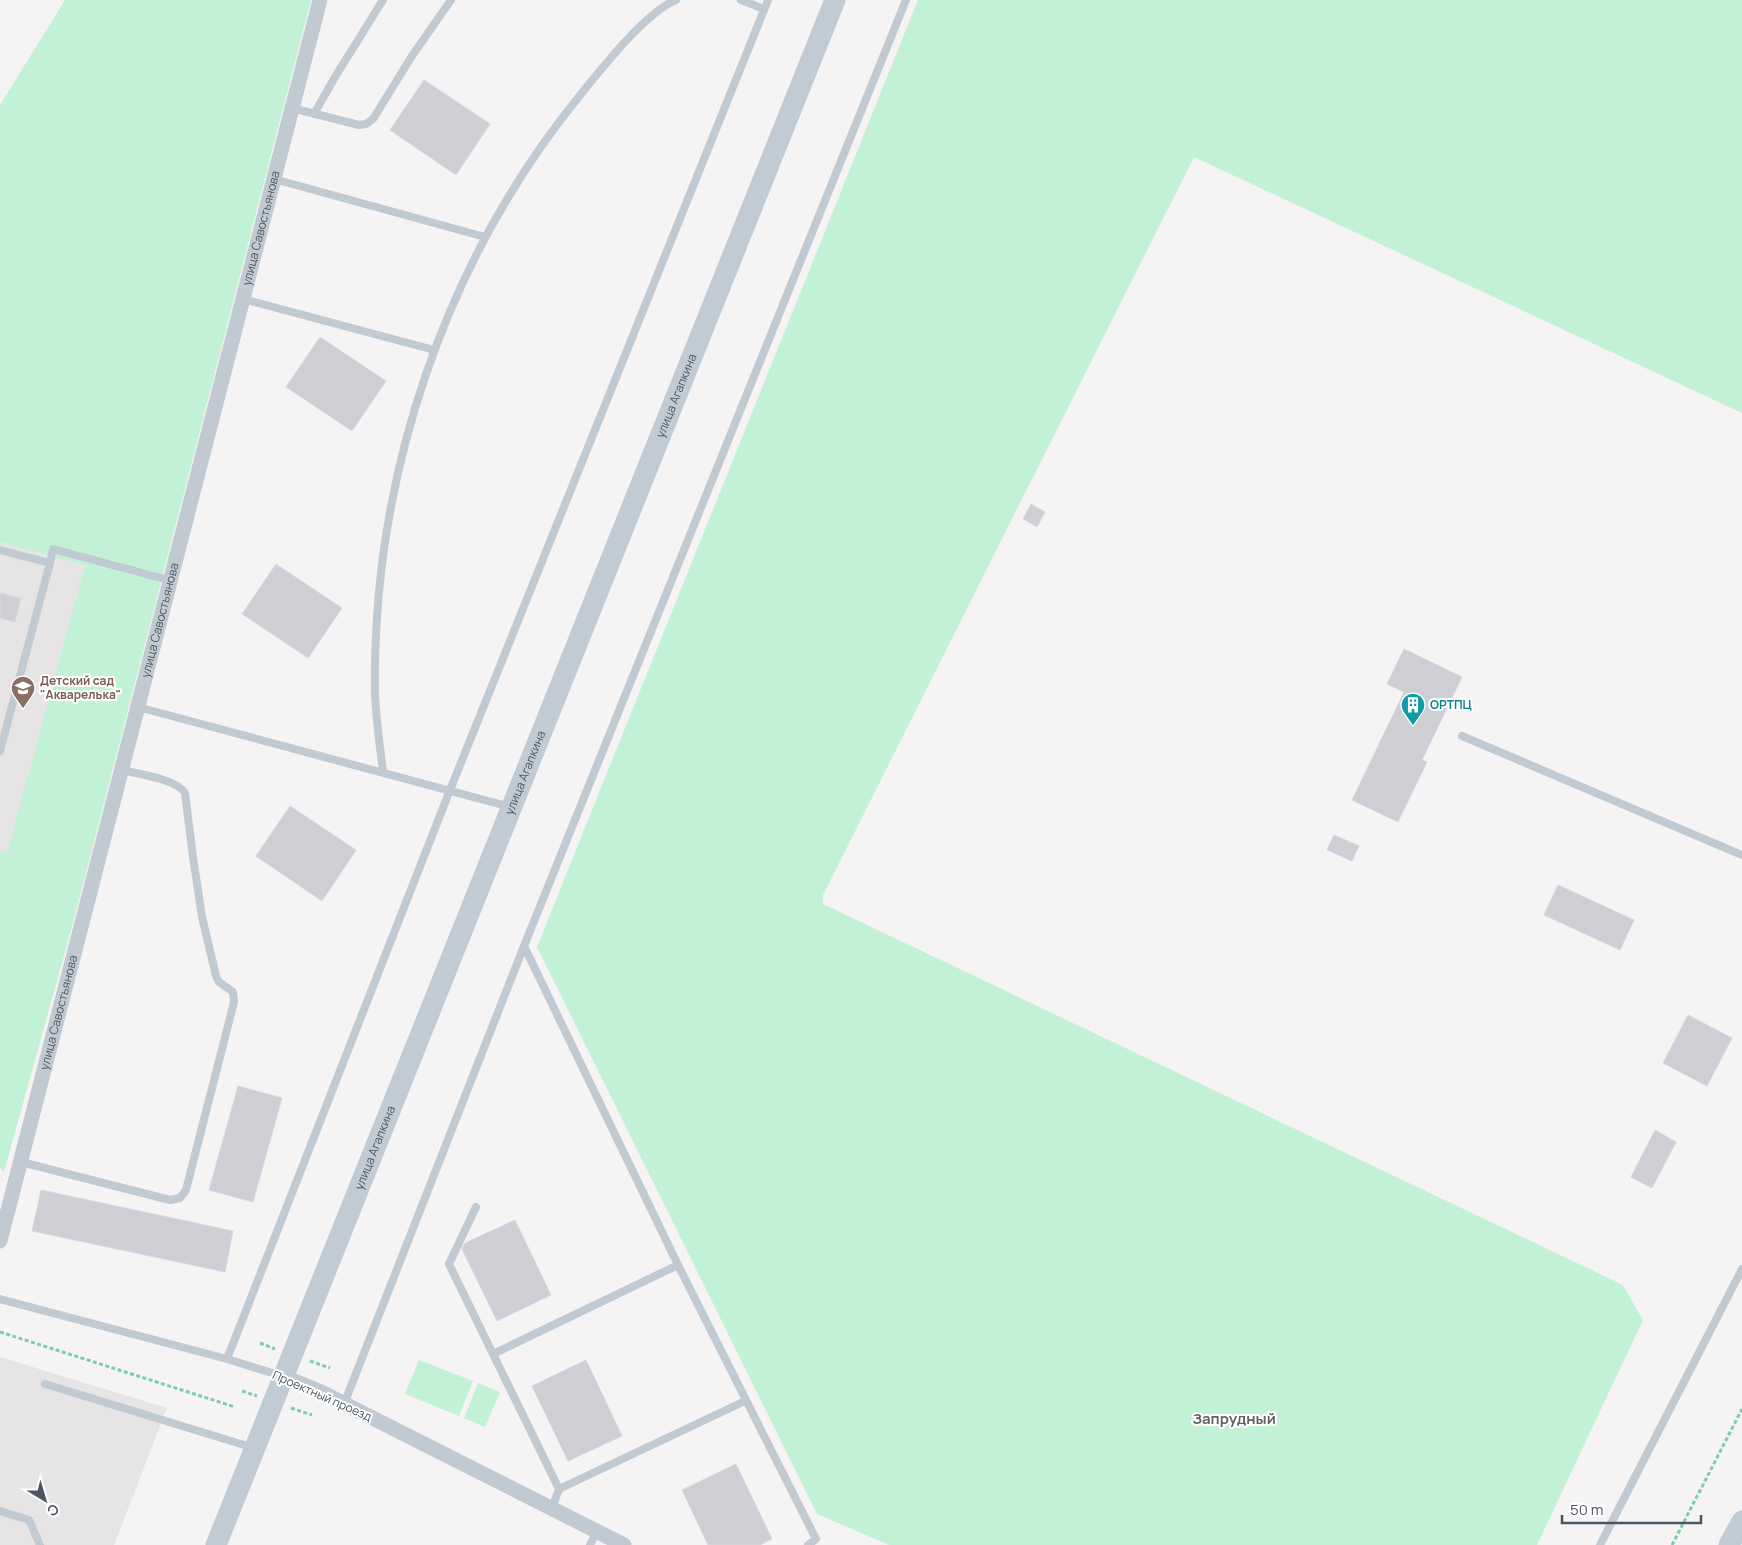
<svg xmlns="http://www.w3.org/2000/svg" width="1742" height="1545" viewBox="0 0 1742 1545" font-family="Manrope,sans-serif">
	<rect width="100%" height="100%" fill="#f5f3f3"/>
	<path fill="#e6e4e5" d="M0,542l85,23 -78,289 -7,-2z
		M0,1357l167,51 -53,137h-114z"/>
	<path fill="#c3f1d5" d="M65,0h246l-239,927 -68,245 -4,-4v-316l7,1 78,-288 -85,-23v-437z
		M918,0h824v413l-548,-256 -371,738v9l800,381 20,35 -106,225h-648l-72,-31 -280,-567z
		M419,1360l54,21 -14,35 -54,-22z
		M478,1383l22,9 -15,35 -21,-9z"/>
	<path fill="#cdcfd5" stroke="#d7d9de" d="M424,80l66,44 -34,51 -66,-45z
		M320,337l66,44 -34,50 -66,-44z
		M1031,504l14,8 -8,15 -14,-8z
		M276,564l66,44 -34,50 -66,-44z
		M0,593l21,5 -6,24 -15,-4z
		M1404,649l58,28 -40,83 5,2 -29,60 -46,-22 52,-108 -17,-8z
		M290,806l66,44 -34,51 -66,-45z
		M1334,835l25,11 -7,15 -25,-11z
		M1558,885l76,35 -14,30 -76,-35z
		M1688,1015l44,23 -25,48 -44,-23z
		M238,1086l44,12 -29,104 -44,-12z
		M1655,1130l21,12 -24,46 -21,-11z
		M41,1190l192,41 -8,41 -193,-41z
		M515,1220l36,75 -54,26 -35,-72 3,-6z
		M586,1360l36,76 -54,25 -36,-75z
		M736,1464l36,75 -12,6h-52l-26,-55z"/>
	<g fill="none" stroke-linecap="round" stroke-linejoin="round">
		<path stroke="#7ad0a6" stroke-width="3" stroke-dasharray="4 2.5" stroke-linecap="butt" d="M0,1332l235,75
			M260,1343l15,6
			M310,1361l20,7
			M242,1391l15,5
			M291,1408l21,7
			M1672,1545l70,-136"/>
		<path stroke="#c1cad2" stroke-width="8" d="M741,0l23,9
			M292,108l67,17 7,-1 7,-5 39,-63 39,-56
			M314,114l21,-37 48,-77
			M274,179l211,58
			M243,299l191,51
			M0,550l50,13 -50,188
			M50,563l3,-14 119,32
			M138,707l372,100
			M1462,736l280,119
			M383,772c-3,-26 -7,-52 -8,-78 -3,-217 69,-432 206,-600 21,-26 65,-82 95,-94
			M524,946l154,319 138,274 -8,6
			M21,1162l149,38 10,-2 6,-8 48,-188 -1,-10 -14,-10 -3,-6 -14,-59 -9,-60 -8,-64c-8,-14 -47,-19 -63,-23
			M476,1207l-27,57 110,225
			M0,1299l227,60 55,17
			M493,1354l185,-89
			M227,1359l223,-569 318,-790
			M45,1384l209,64
			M344,1404l180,-458 382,-946
			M552,1508l7,-19 186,-88
			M0,1511l29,9 11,25
			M590,1545l7,-14
			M1600,1545l142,-276"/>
		<g stroke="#c1cad2" stroke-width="15">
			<path id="s1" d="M0,1241l320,-1241"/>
			<path d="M282,1376l39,16 303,153"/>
		</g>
		<g stroke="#c1cbd6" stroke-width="21">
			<path id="s2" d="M216,1545l619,-1545"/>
			<path d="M1729,1545l13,-24"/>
		</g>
	</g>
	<defs>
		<symbol id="school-pin" viewBox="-11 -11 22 30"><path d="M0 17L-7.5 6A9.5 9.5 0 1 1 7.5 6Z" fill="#8d6e63" stroke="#fff"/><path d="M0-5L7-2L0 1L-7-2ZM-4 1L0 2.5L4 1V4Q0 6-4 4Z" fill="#fff"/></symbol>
		<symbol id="building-pin" viewBox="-11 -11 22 30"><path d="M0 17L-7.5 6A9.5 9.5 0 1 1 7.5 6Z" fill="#0f9aa8" stroke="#fff"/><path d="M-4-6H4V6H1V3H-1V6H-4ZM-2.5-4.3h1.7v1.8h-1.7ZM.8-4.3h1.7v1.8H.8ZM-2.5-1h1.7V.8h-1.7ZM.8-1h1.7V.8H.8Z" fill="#fff"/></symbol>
	</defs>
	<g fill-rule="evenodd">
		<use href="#school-pin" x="9" y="674" width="28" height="38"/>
		<use href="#building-pin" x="1399" y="691" width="28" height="38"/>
	</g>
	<g text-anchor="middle" stroke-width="4" stroke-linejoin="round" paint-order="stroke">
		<g font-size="12" fill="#4a5661" stroke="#fff">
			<text dy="4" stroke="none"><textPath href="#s1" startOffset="1046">улица Савостьянова</textPath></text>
			<text dy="4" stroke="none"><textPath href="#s2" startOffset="1238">улица Агапкина</textPath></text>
			<text dy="4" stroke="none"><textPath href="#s1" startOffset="641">улица Савостьянова</textPath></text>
			<text dy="4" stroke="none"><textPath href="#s2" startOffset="832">улица Агапкина</textPath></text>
			<text dy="4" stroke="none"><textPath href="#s1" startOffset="236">улица Савостьянова</textPath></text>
			<text dy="4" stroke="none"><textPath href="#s2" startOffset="428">улица Агапкина</textPath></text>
			<text transform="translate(322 1396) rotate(24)" y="4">Проектный проезд</text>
		</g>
		<g font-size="12" font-weight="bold" fill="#785e54" stroke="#fff" text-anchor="start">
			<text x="40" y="685">Детский сад<tspan x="40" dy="14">"Акварелька"</tspan></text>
		</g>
		<g font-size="12" font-weight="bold" fill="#0d838f" stroke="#fff" text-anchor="start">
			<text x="1430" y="709">ОРТПЦ</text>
		</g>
		<g font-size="15" font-weight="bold" fill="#5f6368" stroke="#fff">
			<text x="1234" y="1424">Запрудный</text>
		</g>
	</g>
	<g transform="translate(45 1500) rotate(142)" stroke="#ffffff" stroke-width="4" paint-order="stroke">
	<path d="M0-4L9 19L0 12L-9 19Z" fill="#4a5661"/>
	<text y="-8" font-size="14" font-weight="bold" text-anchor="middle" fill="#4a5661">С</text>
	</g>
	<path d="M1562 1515v8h139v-8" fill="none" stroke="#4a5661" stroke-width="2.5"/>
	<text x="1570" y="1515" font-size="15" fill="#4a5661" stroke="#ffffff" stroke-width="4" paint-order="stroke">50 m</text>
</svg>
